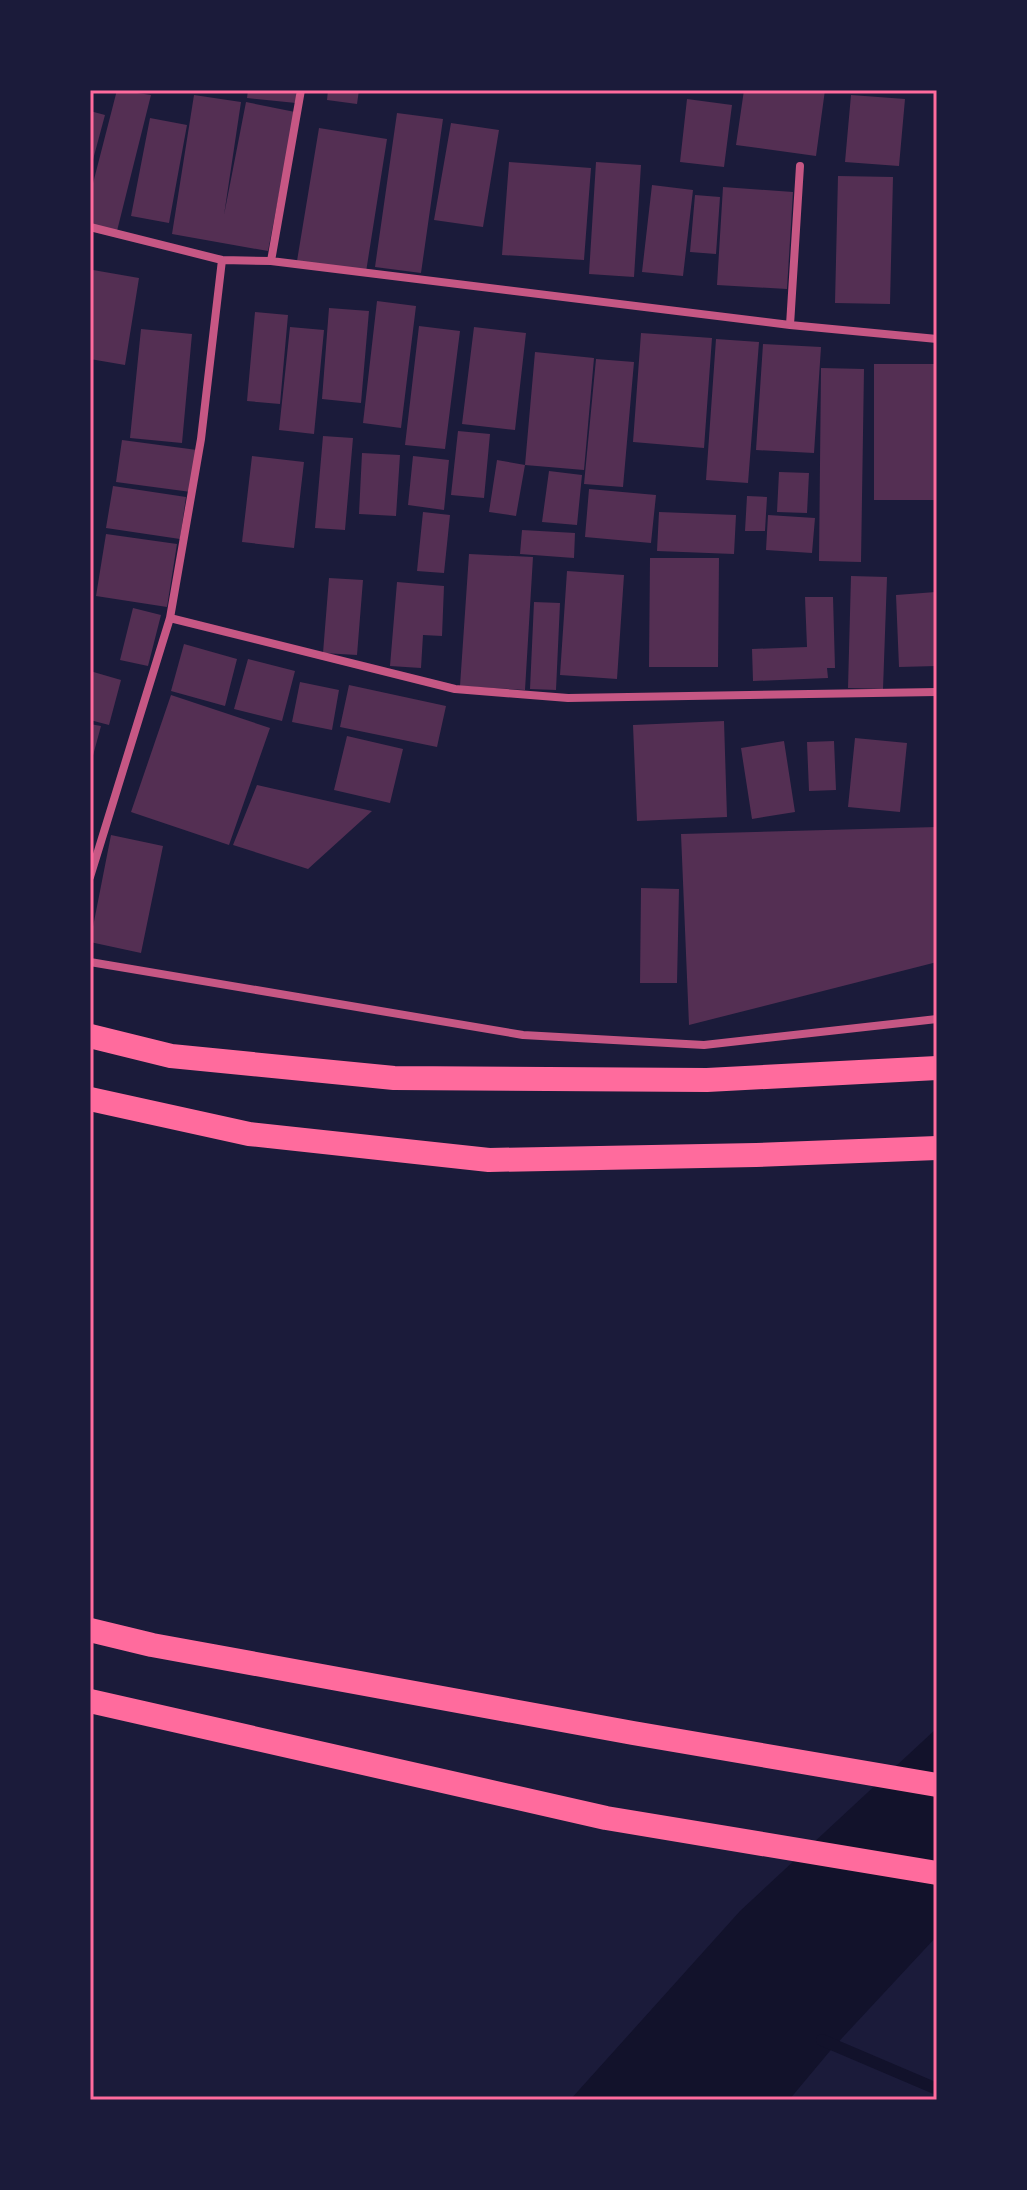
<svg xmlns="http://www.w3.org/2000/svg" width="1027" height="2190" viewBox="0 0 1027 2190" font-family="'Asap Condensed',sans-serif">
	<rect width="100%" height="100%" fill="#1b1b3a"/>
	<path fill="#12122b" d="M937,1728v208l-107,115 -41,49h-219l170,-189z"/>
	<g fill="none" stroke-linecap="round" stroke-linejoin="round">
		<path stroke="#12122b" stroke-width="12" d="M822,2040l115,49"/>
	</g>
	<path fill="#542f53" d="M117,90l34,5 -34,136 -27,-6v-30z
		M248,90h49l-1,13 -49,-5z
		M328,90h31l-2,14 -30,-4z
		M744,90h81l-9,66 -80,-11z
		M194,95l47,7 -17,113 22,-113 49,10 -27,139 -96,-17z
		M851,95l54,4 -6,67 -54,-4z
		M687,99l45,6 -8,62 -44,-5z
		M90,111l15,4 -14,52h-1z
		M397,113l46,6 -22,154 -46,-6z
		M150,118l37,7 -18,98 -38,-7z
		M451,123l48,7 -16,97 -49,-7z
		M319,128l68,11 -21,133 -69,-11z
		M509,162l82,6 -7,92 -82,-5z
		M596,162l45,3 -7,112 -45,-3z
		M838,176l55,1 -3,127 -55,-1z
		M652,185l41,5 -10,86 -41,-4z
		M723,187l70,5 -6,97 -70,-4z
		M695,195l25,2 -4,57 -26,-2z
		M93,270l46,8 -14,87 -35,-6v-68z
		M377,301l39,5 -15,122 -38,-5z
		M329,308l40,3 -8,92 -39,-4z
		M255,312l33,3 -8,89 -33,-3z
		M419,326l41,5 -15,118 -40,-4z
		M290,327l34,3 -10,104 -35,-4z
		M474,327l52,6 -11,97 -53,-6z
		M141,329l51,5 -10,109 -52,-5z
		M641,333l71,5 -8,110 -71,-6z
		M716,339l43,3 -11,141 -42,-3z
		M763,344l58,3 -7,106 -58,-3z
		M535,352l59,6 -10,112 -59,-5z
		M596,359l38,3 -11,125 -39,-3z
		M874,364h63v136h-63z
		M821,368l43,1 -3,193 -42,-1z
		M458,431l32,3 -6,64 -33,-3z
		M323,436l30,2 -8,92 -30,-2z
		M122,440l75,10 -6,42 -75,-10z
		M362,453l38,2 -4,61 -37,-2z
		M252,456l52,6 -10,86 -52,-6z
		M413,456l36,4 -5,50 -36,-5z
		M497,460l28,5 -9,51 -27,-4z
		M549,471l33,4 -5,50 -35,-3z
		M779,472l30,1 -2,40 -30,-1z
		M113,486l73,11 -6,42 -74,-11z
		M589,489l67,6 -5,48 -66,-6z
		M747,496l20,1 -2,34h-20z
		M423,512l27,3 -6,58 -27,-2z
		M659,512l77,3 -2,39 -77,-3z
		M768,515l47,3 -3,35 -46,-3z
		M522,530l53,3 -1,25 -54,-4z
		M106,534l71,10 -10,63 -71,-11z
		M469,554l64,3 -8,133 -65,-4z
		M650,558h69l-1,109h-69z
		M567,571l57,4 -7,104 -57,-4z
		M851,576l36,1 -4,112 -35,-1z
		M329,578l34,2 -6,75 -34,-2z
		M397,582l47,4 -2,50 -19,-1 -2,33 -31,-2z
		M936,592l1,74 -38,1 -3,-72z
		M805,597h28l2,71h-8l1,10 -75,3 -1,-32 55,-2z
		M534,602l26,1 -4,87 -26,-1z
		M133,608l28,7 -13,51 -28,-6z
		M184,644l53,15 -12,47 -54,-15z
		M248,659l47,12 -13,50 -48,-12z
		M90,671l31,9 -12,45 -19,-5z
		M300,682l39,8 -7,40 -40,-8z
		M349,685l97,21 -9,41 -97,-20z
		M171,695l99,33 -41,117 -98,-33z
		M724,721l3,96 -90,4 -4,-96z
		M90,724l11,2 -10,37 -1,-1z
		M347,736l56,13 -13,54 -56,-13z
		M855,738l52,5 -7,69 -52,-5z
		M784,741l11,71 -43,7 -11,-71z
		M834,741l2,49 -27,1 -2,-49z
		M257,785l115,26 -64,58 -75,-24z
		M937,827v135l-248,63 -8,-191z
		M111,835l52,11 -22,107 -51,-11z
		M641,888l38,1 -2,94h-37z"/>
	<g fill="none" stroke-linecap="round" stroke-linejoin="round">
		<path stroke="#c65784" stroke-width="8" d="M90,227l132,33 49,1 519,64 147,14
			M271,261l30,-171
			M790,325l10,-159
			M170,618l285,71 113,9 369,-6
			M90,877l80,-259 31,-179 21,-179
			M90,962l433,73 181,10 233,-26"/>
		<path stroke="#ff6b9d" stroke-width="24" d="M90,1036l81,20 223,22 313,2 230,-12
			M90,1099l159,35 240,26 267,-5 181,-7
			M90,1630l62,15 481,88 304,52
			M90,1701l516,117 331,55"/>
	</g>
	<rect width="1027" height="2190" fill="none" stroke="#1b1b3a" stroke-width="184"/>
	<rect x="92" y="92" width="843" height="2006" fill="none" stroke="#ff6b9d" stroke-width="3"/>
</svg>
